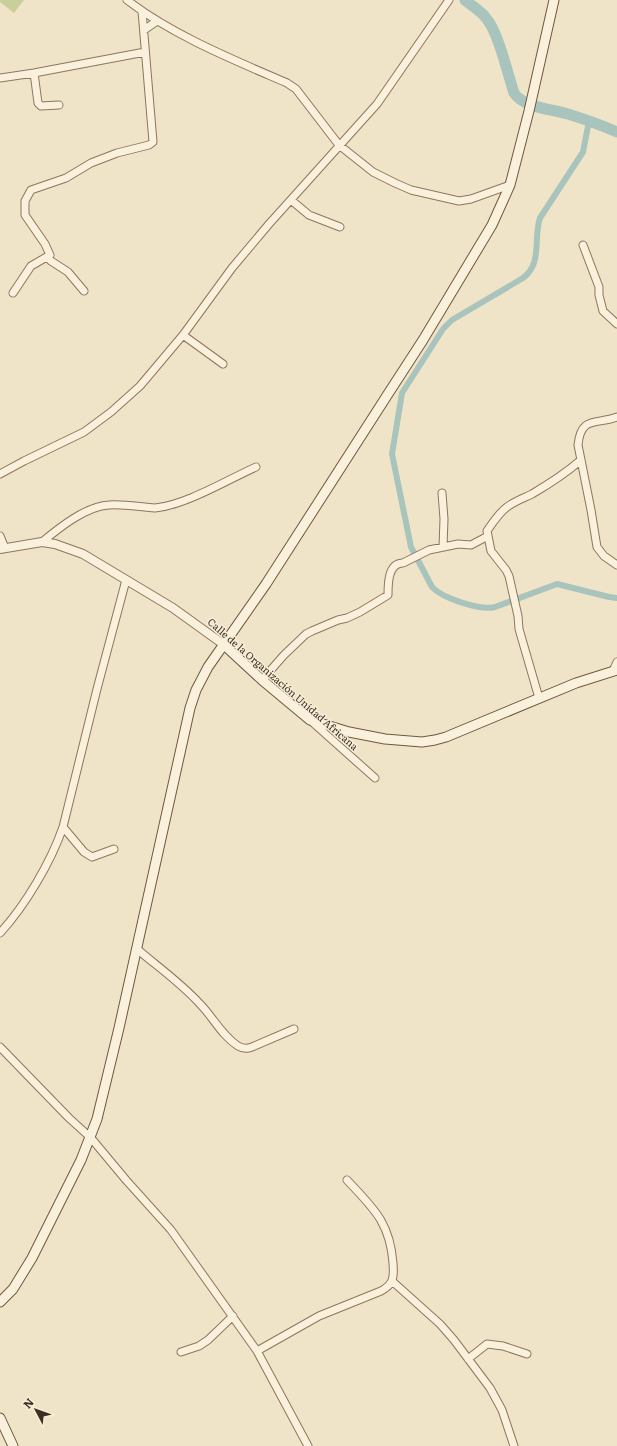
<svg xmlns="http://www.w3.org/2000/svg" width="617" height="1446" viewBox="0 0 617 1446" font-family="Literata,serif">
	<rect width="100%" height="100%" fill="#f0e4c8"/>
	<path fill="#c9cf9b" d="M0,0h24l-10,13 -14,-11z"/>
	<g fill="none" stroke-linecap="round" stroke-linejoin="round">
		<path stroke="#a9c4bc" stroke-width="6" d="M589,121l-6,31 -43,66c-7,20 3,45 -17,60l-71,42 -9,9 -41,64 -10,61 19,93 21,40c10,11 49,24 63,20l62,-23 52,13 8,1"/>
		<path stroke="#a9c4bc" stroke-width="11" d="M465,0c7,6 16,11 21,18 12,13 22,57 28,75 10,15 38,16 54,21 16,5 33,11 49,18"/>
		<defs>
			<path id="minor" d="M127,0c45,35 107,60 160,83l9,6 43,56 34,27 22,11 16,7 48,11 12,-2 39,-14
				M144,30l13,-9
				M34,73l4,30 3,3 18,-1
				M0,78l34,-5 111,-21
				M291,200l18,15 31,12
				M583,245l16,42v8l4,16 14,13
				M84,291l-16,-19 -17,-11 -3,-3 2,-3 -5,-11 -20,-29v-14l6,-11 35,-12 25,-15 26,-10 32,-8 4,-3 -11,-131
				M13,293l18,-27 19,-11
				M183,335l40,29
				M617,417c-20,8 -36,-2 -39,28l13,65 6,37 7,9 13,9
				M0,474l24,-13 60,-29 27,-20 29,-26 43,-51 49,-67 37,-44 108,-120 72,-104
				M442,493l2,26 -1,28
				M0,536l5,12
				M42,542c17,-14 44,-36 67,-37 15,-1 31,2 46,3 31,-3 72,-28 101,-41
				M613,671l4,-9
				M262,680l22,-25 22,-21 6,-3 26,-11 9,-2 13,-6 28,-17c0,-11 0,-32 15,-32l26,-13 29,-6 13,1 17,-9
				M539,698l-20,-69 -1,-13 -9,-40 -3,-6 -15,-19 -4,-20c6,-9 12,-18 20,-24 8,-6 17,-9 25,-13 17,-10 34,-21 49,-34
				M311,721l64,57
				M63,827l21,25 8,5 22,-8
				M0,933c25,-27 51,-71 63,-106l34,-138 29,-109
				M137,949c21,18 44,34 63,55 13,13 22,32 38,42 5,3 9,3 14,1l42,-18
				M0,1047l69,71 22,20 35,42 45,50 86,121 51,95
				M392,1281l48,43 14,16 36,48 12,22 12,36
				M257,1351l62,-35 62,-25c13,-7 13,-14 12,-28 -3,-41 -20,-55 -46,-83
				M181,1352l18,-6 9,-6 25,-24
				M468,1359l19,-15 16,2 24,8"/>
			<path id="tertiary" d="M0,549l42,-7 13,2 28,10 90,54 50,36"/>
			<path id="secondary" d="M223,644l39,36 48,40 39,12 36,7 37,3 13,-2 11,-3 130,-54 41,-13
				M0,1302l13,-13 19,-31 49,-98 16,-41 22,-91 71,-320 6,-18 12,-23 58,-83 122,-190 35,-54 69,-115 18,-40 19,-74 25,-111
				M0,1418l13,28"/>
		</defs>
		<use href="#minor" stroke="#8d765c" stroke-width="9"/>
		<use href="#tertiary" stroke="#8d765c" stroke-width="10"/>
		<use href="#secondary" stroke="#6f573f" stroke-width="11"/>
		<use href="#minor" stroke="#faf1dc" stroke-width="7"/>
		<use href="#tertiary" stroke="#faf1dc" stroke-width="8"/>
		<use href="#secondary" stroke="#faf1dc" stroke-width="9"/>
	</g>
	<g text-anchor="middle" stroke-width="3" stroke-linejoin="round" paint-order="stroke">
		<g font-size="10" fill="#3d2e20" stroke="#f7eed8">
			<text transform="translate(283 684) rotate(41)" y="4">Calle de la Organización Unidad Africana</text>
		</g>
	</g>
	<g transform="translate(36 1410) rotate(311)" stroke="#f7eed8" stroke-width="3" paint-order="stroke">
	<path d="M0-3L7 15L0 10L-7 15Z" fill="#3d2e20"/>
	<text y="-6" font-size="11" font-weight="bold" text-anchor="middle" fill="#3d2e20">N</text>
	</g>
</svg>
